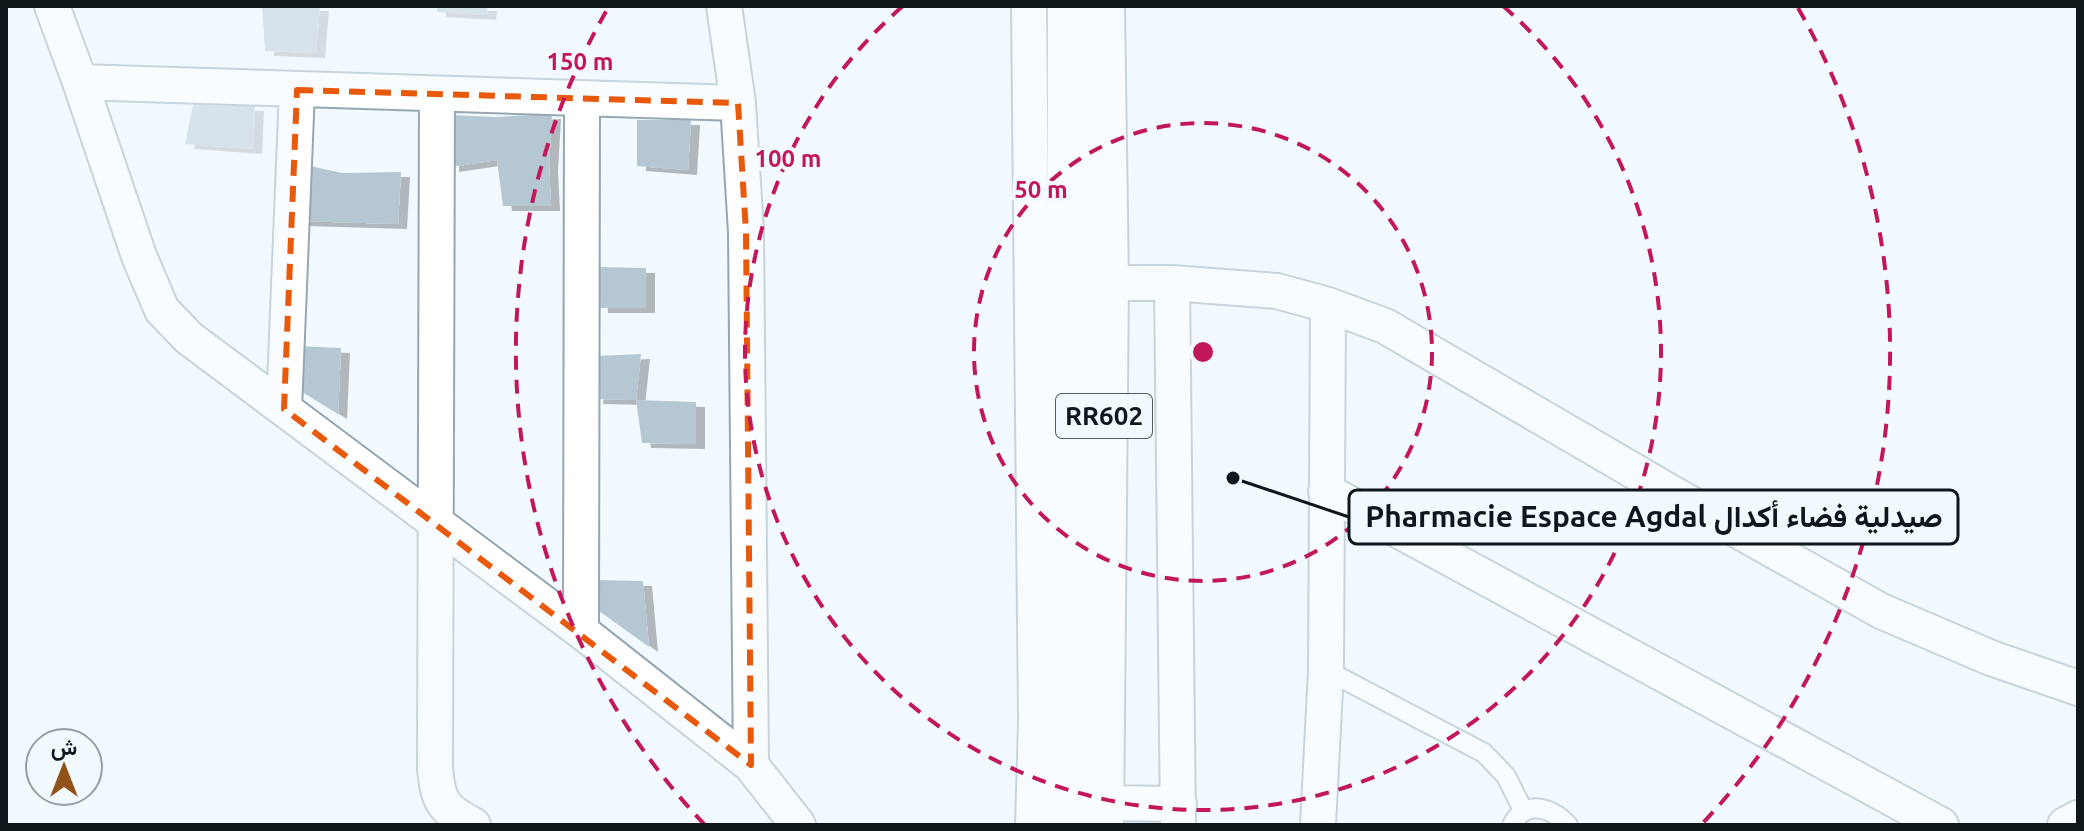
<svg xmlns="http://www.w3.org/2000/svg" width="2084" height="831" viewBox="0 0 2084 831" font-family="Ubuntu,Vazirmatn,sans-serif">
	<defs>
		<filter id="shadow"><feDropShadow dx="9" dy="5" stdDeviation="0" flood-color="#0004"/></filter>
	</defs>
	<rect width="100%" height="100%" fill="#f2faff"/>
	<path fill="#b5c7d3" filter="url(#shadow)" d="M262,6h58l-4,47 -51,-2z
		M437,6h51l-1,9 -50,-3z
		M193,105l62,1 -2,43 -68,-5z
		M552,114l-3,52 2,40h-48l-6,-46 -47,7 1,-52 44,2z
		M637,120h54l-3,50 -51,-4z
		M301,164l41,9 59,-1 -3,52 -100,-3z
		M597,267l49,1v40h-47z
		M297,346l44,2 -3,66 -41,-25z
		M641,354l-5,46 -42,-1 3,-43z
		M636,400l60,2v42l-54,-1z
		M595,580l48,1 6,66 -50,-36z"/>
	<g fill="none" stroke-linecap="round" stroke-linejoin="round">
		<defs>
			<path id="service" d="M1326,670l158,83 22,23 17,34
				M1512,825c13,-26 39,-18 56,0"/>
			<path id="minor" d="M52,6l28,76 59,174 23,54 27,28 392,293 170,134
				M724,6l14,97 8,129 5,533 47,60
				M1029,6l7,716 -3,103
				M80,82l658,21
				M437,94l-2,674c3,34 8,41 38,57
				M1082,283h90l105,8 51,14 57,21 290,169 206,116 110,47 87,30
				M1172,283l6,542
				M284,409l13,-319
				M1326,491l615,334
				M581,631l1,-532
				M1102,803l77,1
				M1318,825l8,-155 2,-365
				M2065,825l13,-7"/>
			<path id="trunk" d="M1069,825l1,-819
				M1101,825l5,-542 -4,-277"/>
		</defs>
		<use href="#service" stroke="#96a7b4" stroke-width="22"/>
		<use href="#minor" stroke="#96a7b4" stroke-width="38"/>
		<use href="#trunk" stroke="#96a7b4" stroke-width="48"/>
		<use href="#service" stroke="#fff" stroke-width="18"/>
		<use href="#minor" stroke="#fff" stroke-width="34"/>
		<use href="#trunk" stroke="#fff" stroke-width="44"/>
	</g>
	<path d="M0 0H2084V831H0ZM297,90l441,13 8,129 5,533 -467,-356z" fill="#f2faff" fill-opacity=".55" fill-rule="evenodd"/>
	<path fill="none" stroke="#e8590c" stroke-width="6" stroke-dasharray="16 10" stroke-linejoin="round" d="M297,90l441,13 8,129 5,533 -467,-356z"/>
	<g fill="none" stroke="#c2185b" stroke-width="4" stroke-dasharray="14 10">
		<circle cx="1203" cy="352" r="229"/>
		<path d="M1503 6A458 458 0 1 1 903 6"/>
		<path d="M705 825A687 687 0 0 1 608 8M1798 8A687 687 0 0 1 1701 825"/>
	</g>
	<g text-anchor="middle" stroke-width="8" stroke-linejoin="round" paint-order="stroke">
		<rect fill="#f2faff" stroke="#545b5f" stroke-width="2" x="1056" y="394" width="96" height="44" rx="6"/>
		<g font-size="26" font-weight="bold" fill="#10171b">
			<text x="1104" y="425">RR602</text>
		</g>
	</g>
	<circle cx="1203" cy="352" r="12" fill="#c2185b" stroke="#f2faff" stroke-width="4"/>
	<g font-size="24" text-anchor="middle" font-weight="bold" fill="#c2185b" stroke="#f2faff" stroke-width="8" stroke-linejoin="round" paint-order="stroke">
		<text x="580" y="70">150 m</text>
		<text x="788" y="167">100 m</text>
		<text x="1041" y="198">50 m</text>
	</g>
	<path fill="none" stroke="#10171b" stroke-width="3" d="M1233 478L1349 517"/>
	<circle fill="#10171b" stroke="#f2faff" stroke-width="3" cx="1233" cy="478" r="8"/>
	<rect fill="#f2faff" stroke="#10171b" stroke-width="3" x="1349" y="490" width="609" height="54" rx="8"/>
	<g font-size="30" text-anchor="middle" font-weight="bold" fill="#10171b">
		<text x="1654" y="527">Pharmacie Espace Agdal صيدلية فضاء أكدال</text>
	</g>
	<rect width="2084" height="831" fill="none" stroke="#10171b" stroke-width="16"/>
	<g transform="translate(64 767)"><circle r="38" fill="#f2faff" stroke="#989fa4" stroke-width="2"/>
	<path d="M0-6L14 30L0 20L-14 30Z" fill="#905216"/>
	<text y="-12" font-size="22" font-weight="bold" text-anchor="middle" fill="#10171b">ش</text>
	</g>
</svg>
